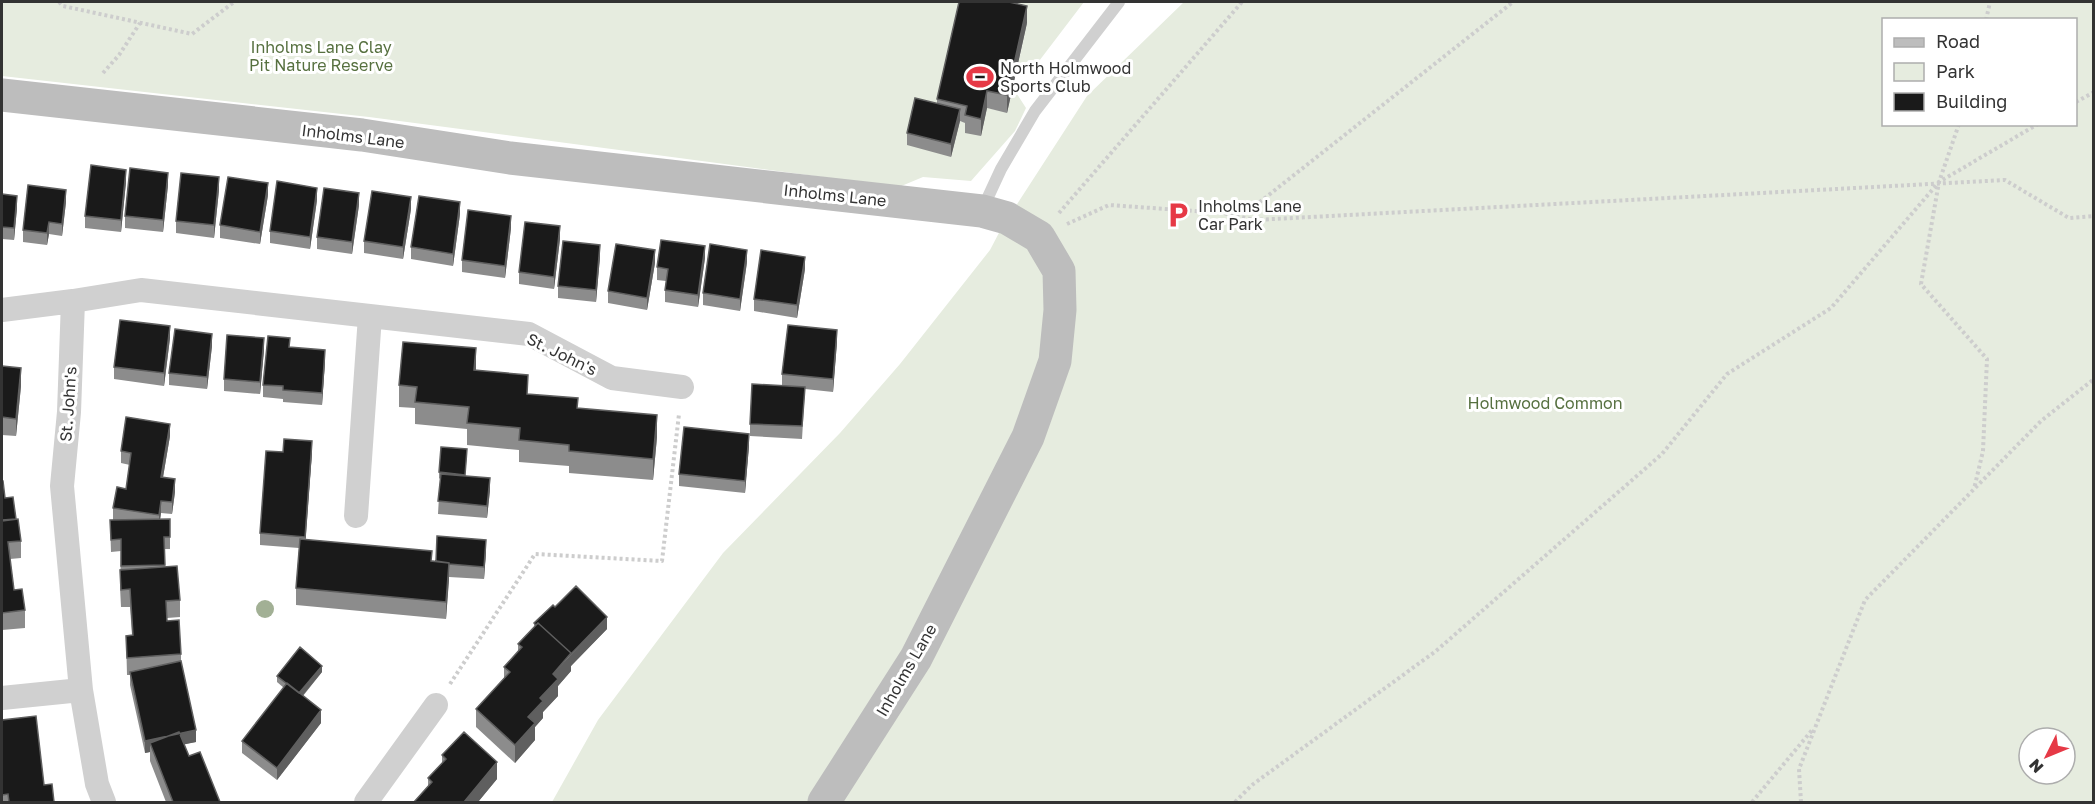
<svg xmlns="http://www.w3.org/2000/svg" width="2095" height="804" viewBox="0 0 2095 804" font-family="'Golos Text',sans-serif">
	<rect width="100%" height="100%" fill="#fff"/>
	<path fill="#e6ecdf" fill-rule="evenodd" d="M2,2h1082l-51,67 -15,-4 9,-42 -66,-15 -10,149 9,-36 7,2 14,13 6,-28 20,4 6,-24 13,20 -11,23 -44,50 -48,-4 -24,10 -530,-70 -367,-41z
		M1184,2h909v800h-1541l46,-82 125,-167 117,-120 60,-69 90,-114 11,-21 86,-133zM1884,20h192v104h-192zM2029,738h36v36h-36z"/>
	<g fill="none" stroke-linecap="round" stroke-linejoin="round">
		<path stroke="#cdcdcd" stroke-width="4" stroke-dasharray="3 3" stroke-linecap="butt" d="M59,2l4,4 129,28 42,-32
			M1986,20l4,-18
			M103,73l16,-18 21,-32
			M2076,102l18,-10
			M1959,124l-20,58 -18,102 66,75 -4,92 -9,38
			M1226,212l25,-3 262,-207
			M1059,213l183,-211
			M1067,224l42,-19 114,8 32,7 750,-40 64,38 25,-2
			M450,684l85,-130 127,7 17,-147
			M1235,802l17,-17 184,-134 226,-197 65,-80 104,-66 108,-126 99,-58
			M1752,802l61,-73
			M1801,802l-2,-33 66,-169 176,-179 53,-42"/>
		<path stroke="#d0d0d0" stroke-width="12" d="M982,210l19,-41 34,-58 84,-109"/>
		<path stroke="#d0d0d0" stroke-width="24" d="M2,310l71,-9
			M356,516l14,-200
			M2,698l79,-8
			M104,802l-7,-18 -16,-94 -19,-204 7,-74 4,-111 68,-11 388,44 83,44 70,9
			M366,802l70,-97"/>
		<path stroke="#bdbdbd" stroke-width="33" d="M2,95l360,40 148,23 472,53 25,7 32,19 20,34 1,39 -5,51 -27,76 -112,221 -92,144"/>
	</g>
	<circle fill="#a2b095" cx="265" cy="609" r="9"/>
	<path fill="#8c8c8c" d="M1027,23l-20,90 -20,-5 -6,28 -16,-3v-10l-5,-2 -9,36 -44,-12v-12l30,-30v-4z
		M126,182l-5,50 -36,-4v-12z
		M168,185l-5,47 -38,-4v-12z
		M219,190l-5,48 -38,-5v-12z
		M2,194l15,14 -3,32 -12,-1z
		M268,195l-8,49 -40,-6v-13z
		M317,200l-7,49 -40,-6v-12z
		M66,202l-4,34 -13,-2 -2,11 -24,-3v-12z
		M359,205l-7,49 -35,-5v-12z
		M411,209l-8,50 -39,-6v-12z
		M460,214l-7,52 -42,-7v-12z
		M511,228l-6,50 -43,-6v-12z
		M560,239l-6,50 -35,-5v-12z
		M600,257l-4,45 -38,-4v-12z
		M705,258l-7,49 -33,-5v-12l1,-9 -9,-1v-13z
		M747,262l-7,49 -37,-6v-12z
		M655,263l-8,47 -39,-7v-12z
		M805,269l-8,49 -43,-7v-12z
		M170,338l-6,48 -50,-7v-12z
		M837,342l-4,50 -28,-3 -3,50 -52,-3v-12l32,-39v-11z
		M212,346l-5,43 -38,-4v-12z
		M290,347l35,15 -3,43 -39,-3v-3l-20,-2v-12z
		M264,350l-4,44 -36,-3v-12z
		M2,366l19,20 -5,50 -14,-1z
		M476,370l52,24 50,14 79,29 -4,43 -84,-7v-7l-50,-4v-12l-52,-5v-16l-52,-5v-16l-16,-1v-22z
		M170,436l-7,41 12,15 -3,22 -11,-1 -1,6h10v30h-6l1,18 15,33v17l-13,1v3l14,33v10l15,78 -12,2 5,12 31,46h-54l-16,-41v-9l-5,1 -15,-68v-10h-3l-1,-39 6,-1 -2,-28h-9l-1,-20 1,-36 -10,1 -1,-32h3v-12l13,-19 4,-24 -9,-2v-12z
		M749,446l-4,47 -66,-7v-12z
		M283,452l29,1 -7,87 131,21 50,-9 -2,27 -35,-2 -3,42 -150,-14v-17l3,-40 -39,-3v-12z
		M467,455l-2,21 25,14 -3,28 -49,-4 2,-35 -1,-1v-6z
		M2,481l3,17 8,-1 3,23 5,21v17l-11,1 4,31 11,20v18l-23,2z
		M555,607l52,22 -36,37v5l-13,15v10l-15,16v6l-8,9v13l-20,23 -39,-36v-18l28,-31v-11l14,-15v-8l16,-17v-4z
		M322,672l-19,24 18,27 -44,57 -35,-27v-12l42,-53 -7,-6v-6z
		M2,720l42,65 10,17h-52z
		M442,755l55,24 -19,23h-64l14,-16v-8l14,-15z"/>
	<path fill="#5f5f5f" d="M1027,6v17l-20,90v-18z
		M987,91v17l-6,28v-17z
		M960,109v12l-9,36v-13z
		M126,170v12l-5,50v-12z
		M168,173v12l-5,47v-12z
		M219,177v13l-5,48v-13z
		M268,183v12l-8,49v-12z
		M317,188v12l-7,49v-12z
		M66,190v12l-4,34v-12z
		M359,193v12l-7,49v-12z
		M17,196v12l-3,32v-12z
		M411,197v12l-8,50v-12z
		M460,202v12l-7,52v-12z
		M511,216v12l-6,50v-12z
		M49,222v12l-2,11v-12z
		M560,226v13l-6,50v-12z
		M600,245v12l-4,45v-12z
		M705,246v12l-7,49v-12z
		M655,250v13l-8,47v-12z
		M747,250v12l-7,49v-12z
		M805,257v12l-8,49v-13z
		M170,326v12l-6,48v-13z
		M837,330v12l-4,50v-13z
		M212,334v12l-5,43v-12z
		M264,338v12l-4,44v-12z
		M476,348v22h-2z
		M325,350v12l-3,43v-12z
		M21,368v18l-5,50v-17z
		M657,415v22l-4,43v-21z
		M170,424v12l-9,53v-12z
		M749,434v12l-4,47v-12z
		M312,441v12l-7,96v-12z
		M490,478v12l-3,28v-12z
		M175,479v13l-3,22v-12z
		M161,501v12l-2,15v-13z
		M486,540v12l-2,27v-12z
		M449,563v17l-3,39v-17z
		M607,617v12l-36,37v5l-13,15v10l-15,16v6l-8,9v13l-20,23v-18l13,-28 12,-19 13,-24z
		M322,666v6l-23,28v-6z
		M321,710v13l-44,57v-12z
		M196,730v12l-43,9 -3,-8v9l-5,1v-12z
		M497,762v17l-19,23h-14z"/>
	<path fill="#1a1a1a" stroke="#5f5f5f" stroke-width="1.5" d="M959,2h50l18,4 -20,89 -20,-4 -6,28 -16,-4 2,-9 -30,-7z
		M915,98l45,11 -9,35 -44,-11z
		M91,165l35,5 -5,50 -36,-4z
		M130,168l38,5 -5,47 -38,-4z
		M181,173l38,4 -5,48 -38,-4z
		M228,177l40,6 -8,49 -40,-7z
		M277,181l40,7 -7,49 -40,-6z
		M28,185l38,5 -4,34 -13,-2 -2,11 -24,-3z
		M324,188l35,5 -7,49 -35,-5z
		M372,191l39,6 -8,50 -39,-6z
		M2,194l15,2 -3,32 -12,-1z
		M419,196l41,6 -7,52 -42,-7z
		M468,210l43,6 -6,50 -43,-6z
		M525,222l35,4 -6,51 -35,-5z
		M661,240l44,6 -7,49 -33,-5 3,-21 -11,-2z
		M563,241l37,4 -4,45 -38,-4z
		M616,244l39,6 -8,48 -39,-7z
		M710,244l37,6 -7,49 -37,-6z
		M761,250l44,7 -8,48 -43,-6z
		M120,320l50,6 -6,47 -50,-6z
		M788,325l49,5 -4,49 -51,-5z
		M175,329l37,5 -5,43 -38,-4z
		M227,335l37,3 -4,44 -36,-3z
		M268,336l22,2 -1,9 36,3 -3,43 -39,-3v-4l-20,-1z
		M403,342l73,6 -2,22 54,5 -1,19 51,4 -1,10 80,7 -4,44 -84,-8v-6l-50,-5 1,-12 -53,-5 2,-16 -54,-5 2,-15 -18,-2z
		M2,366l19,2 -5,51 -14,-2z
		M752,384l53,3 -3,39 -52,-2z
		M126,417l44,7 -9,53 14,2 -3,23 -11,-1 -2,14 -46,-7 4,-21 9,2 5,-36 -10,-2z
		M684,427l65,7 -4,47 -66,-7z
		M284,439l28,2 -7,96 -45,-4 6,-82 17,1z
		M441,447l26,2 -2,26 -26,-3z
		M441,474l49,4 -3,28 -49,-5z
		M2,481h1l2,17 8,-1 3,22 -14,1z
		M18,519l3,22 -13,1 6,48 8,-1 3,21 -23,3v-92z
		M170,519v18h-6l1,28 -44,1v-27l-10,1 -1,-20z
		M437,536l49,4 -2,27 -35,-3v-1l-13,-2z
		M300,539l132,12 -1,10 18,2 -3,39 -150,-14z
		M177,566l3,34 -14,1 1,20 12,-1 2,34 -54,4 -1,-22 7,-1 -3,-46 -9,1 -1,-20z
		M576,586l31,31 -38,39 2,-3 -33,-30 -2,2 -2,-2 19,-18 2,2z
		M538,623l33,30 -18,21 5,5 -18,19 3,3 -15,16 7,6 -20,22 -39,-36 34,-37 -6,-5 18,-20 -4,-3z
		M300,647l22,19 -23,27 -22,-17z
		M181,661l15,69 -51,11 -15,-69z
		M287,683l34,27 -44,58 -35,-27z
		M36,716l8,69 8,-1 2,18h-45l-1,-8 -6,1v-75z
		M179,732l10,24 11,-4 20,50h-47l-23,-59z
		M464,732l33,30 -33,40h-50l18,-20 -4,-4 18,-19 -4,-4z"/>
	<defs>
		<symbol id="stadium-bare" viewBox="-9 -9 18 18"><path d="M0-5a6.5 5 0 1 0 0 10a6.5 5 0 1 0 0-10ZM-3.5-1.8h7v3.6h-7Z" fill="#e63946" stroke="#fff" stroke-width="2.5" paint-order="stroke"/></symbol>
		<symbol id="parking-bare" viewBox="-9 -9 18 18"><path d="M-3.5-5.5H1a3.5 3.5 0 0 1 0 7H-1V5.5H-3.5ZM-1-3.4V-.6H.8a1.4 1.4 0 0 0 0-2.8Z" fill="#e63946" stroke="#fff" stroke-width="2.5" paint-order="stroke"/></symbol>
	</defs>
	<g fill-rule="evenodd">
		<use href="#stadium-bare" x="961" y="58" width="38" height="38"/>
		<use href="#parking-bare" x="1159" y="196" width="38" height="38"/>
	</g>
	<g text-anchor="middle" stroke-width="6" stroke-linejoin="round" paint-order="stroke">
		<g font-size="16" fill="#56703f" stroke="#fff">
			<text x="321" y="53">Inholms Lane Clay<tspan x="321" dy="18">Pit Nature Reserve</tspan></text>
			<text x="1545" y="409">Holmwood Common</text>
		</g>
		<g font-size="16" fill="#333" stroke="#fff" text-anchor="start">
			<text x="1000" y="74">North Holmwood<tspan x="1000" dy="18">Sports Club</tspan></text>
			<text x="1198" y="212">Inholms Lane<tspan x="1198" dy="18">Car Park</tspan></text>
		</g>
		<g font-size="16" fill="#333" stroke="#fff">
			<text transform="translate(353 136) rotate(7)" y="6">Inholms Lane</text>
			<text transform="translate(835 195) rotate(6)" y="6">Inholms Lane</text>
			<text transform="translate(562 354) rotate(26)" y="6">St. John's</text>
			<text transform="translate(68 404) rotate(-86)" y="6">St. John's</text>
			<text transform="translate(906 670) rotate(-60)" y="6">Inholms Lane</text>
		</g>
	</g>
	<rect width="2095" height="804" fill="none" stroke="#333333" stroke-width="6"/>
	<rect x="1882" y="18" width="195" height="108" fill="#ffffff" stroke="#adadad" stroke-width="1.5"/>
	<rect x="1894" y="38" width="30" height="9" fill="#bdbdbd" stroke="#adadad" stroke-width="1.5"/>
	<text x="1936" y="48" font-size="18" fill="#333333">Road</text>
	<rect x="1894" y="63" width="30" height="18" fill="#e6ecdf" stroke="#adadad" stroke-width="1.5"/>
	<text x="1936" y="78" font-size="18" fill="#333333">Park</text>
	<rect x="1894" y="93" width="30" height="18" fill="#1a1a1a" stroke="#adadad" stroke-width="1.5"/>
	<text x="1936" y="108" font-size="18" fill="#333333">Building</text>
	<g transform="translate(2047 756) rotate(227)"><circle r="28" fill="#ffffff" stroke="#adadad" stroke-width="1.5"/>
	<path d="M0-4.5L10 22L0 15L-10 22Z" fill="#e63946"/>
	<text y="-9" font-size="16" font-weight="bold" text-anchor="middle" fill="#333333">N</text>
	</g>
</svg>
